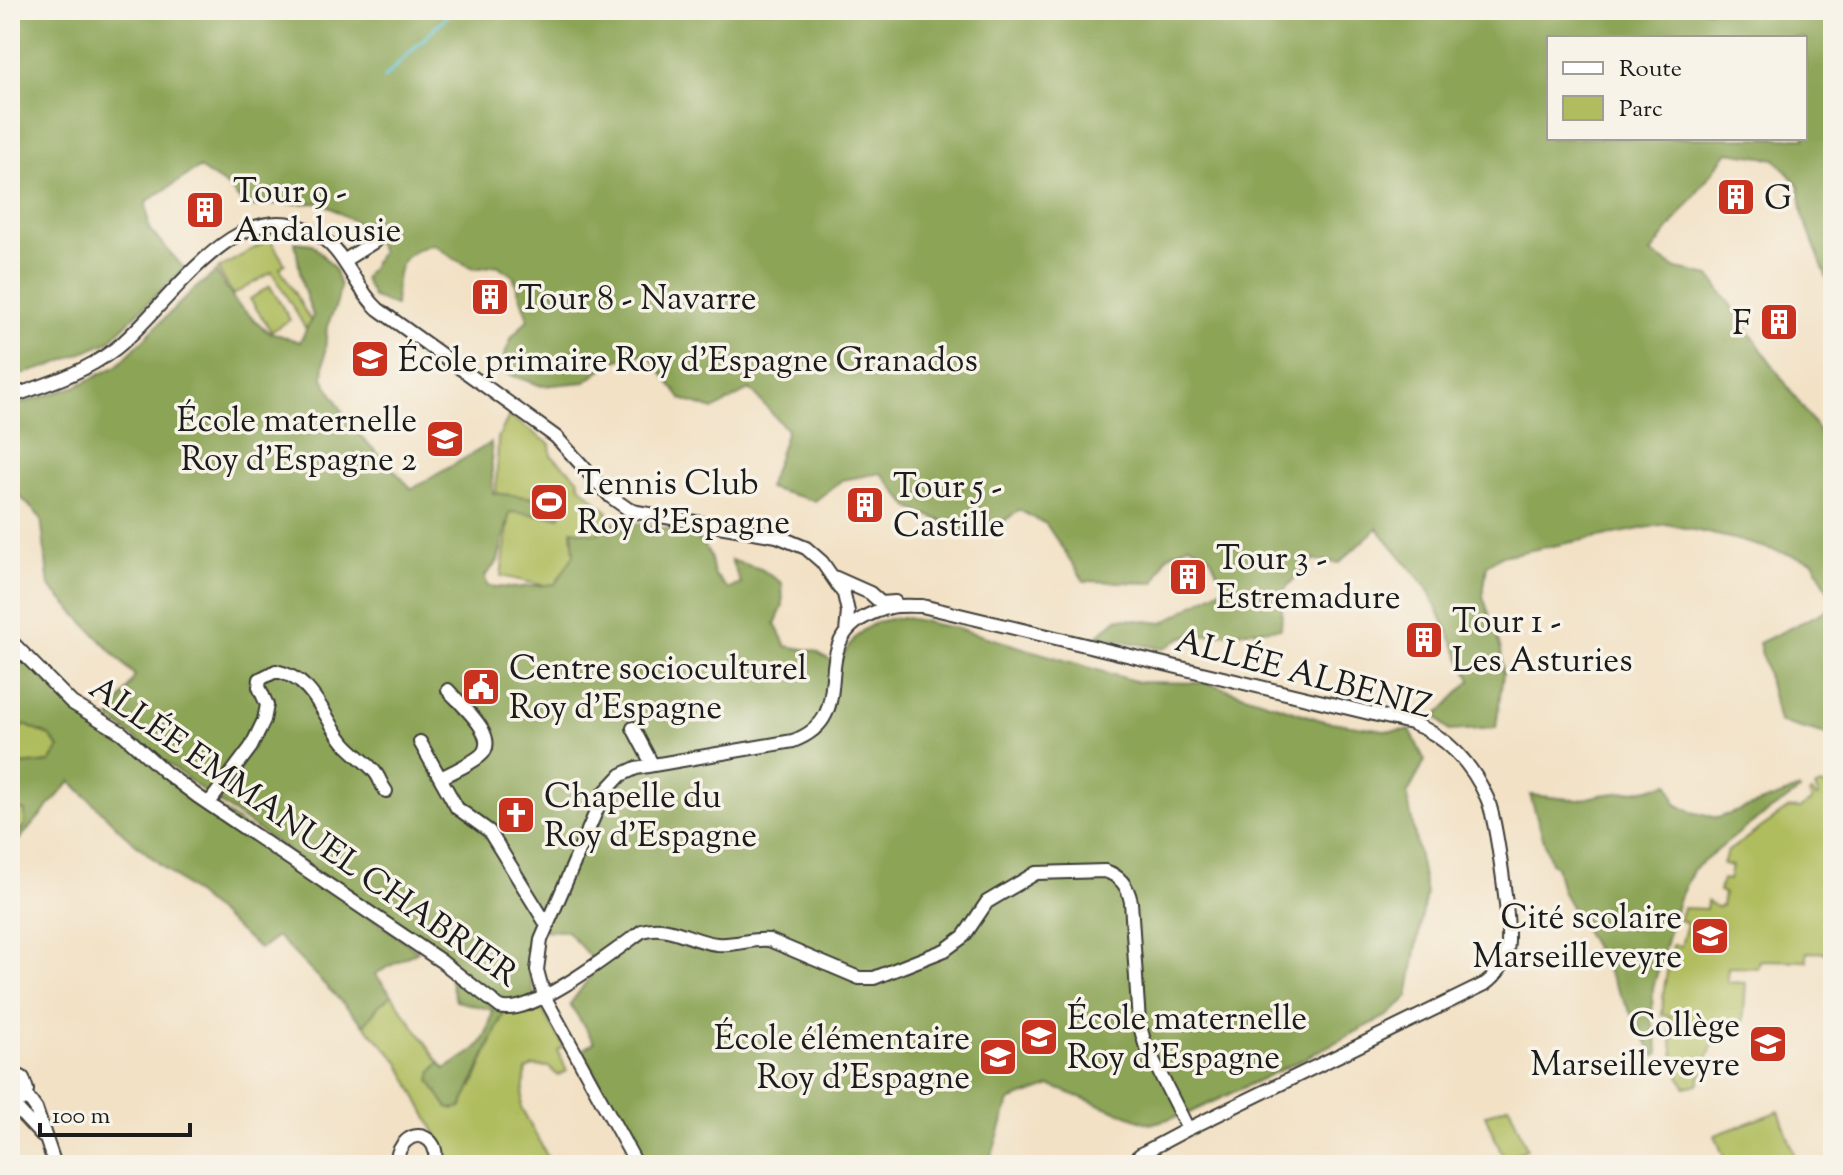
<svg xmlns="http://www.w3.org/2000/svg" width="1843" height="1175" viewBox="0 0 1843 1175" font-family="'Sorts Mill Goudy',serif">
	<rect width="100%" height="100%" fill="#f7f3e8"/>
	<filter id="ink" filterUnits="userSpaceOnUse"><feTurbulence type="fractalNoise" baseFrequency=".0125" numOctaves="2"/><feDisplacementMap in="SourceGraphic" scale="16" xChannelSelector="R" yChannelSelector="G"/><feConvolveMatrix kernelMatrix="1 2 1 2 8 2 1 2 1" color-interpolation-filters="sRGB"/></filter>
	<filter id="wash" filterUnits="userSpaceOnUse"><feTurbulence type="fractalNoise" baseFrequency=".006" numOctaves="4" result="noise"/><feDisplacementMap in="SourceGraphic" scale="32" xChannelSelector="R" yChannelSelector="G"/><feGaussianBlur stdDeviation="1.8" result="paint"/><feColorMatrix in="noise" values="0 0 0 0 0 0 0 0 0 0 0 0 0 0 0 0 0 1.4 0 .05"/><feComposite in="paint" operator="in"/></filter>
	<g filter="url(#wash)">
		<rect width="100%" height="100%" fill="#f2e1c5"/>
		<path fill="#b0bd5f" stroke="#666c3e" stroke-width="2" d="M270,239l15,25 -5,4 37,64 -7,4 -38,-64 -39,23 -15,-26z
			M270,286l20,34 -19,11 -21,-32z
			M509,416l41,28 1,11 27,23 2,8 28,26 -20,83 -87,-19 8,-55 -13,-28 2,-55z
			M25,725l25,11 9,12 -9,14 -29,3 -11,8c0,-17 -2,-38 15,-48z
			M1820,785l13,3v165l-26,-1v9l-47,-1 -2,8 -30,-1 -1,15 19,1 -3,44 -14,-1 -17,20 -14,38 -13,3 -10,-19 -6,-52 -7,-1 2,-27 8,-43 9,1 6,-23 -8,-3 4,-12 23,1 1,-8 9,6 6,-1 2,-13 -5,-2 3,-12 7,1 3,-14 -9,-2 4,-12 62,-44 11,1 12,-8 -3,-7 3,-2 4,5 3,-1 -4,-8z
			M10,806l15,5v14l-15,17z
			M392,995l48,68 -8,8 41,15 31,-74 32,-5 6,3 22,36 -6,5 9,20 -9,5 -9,-9 -16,-1 -7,4 -5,37 31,58h-100l-54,-104 -34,-36 15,-20z
			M1509,1105l18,44 -23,10 -19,-44z
			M1779,1111l19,54h-71l-12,-30z"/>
		<path fill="#8ca456" stroke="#546039" stroke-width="2" fill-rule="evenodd" d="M10,10h1823v284l-30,-78 -4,-30 -24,-27 -47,-7 -77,101 26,16 33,7 107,152 16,39v133l-20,-39 -83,-23 -64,-14 -165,32 -14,9 -4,31 18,54 2,24 -7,54 -47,3 -13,-15 35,-36 -44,-92 -50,-60 -38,35 -27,-3 -29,31 -2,37 -99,9 -18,12 -67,-13 21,-18 45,5 61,-36 -13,-29 -22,-13 -22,11 -12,27 -71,-2 -38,-57 -27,-14 -28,21 -15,4 -66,-27 -29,-35 -39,7 -27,21 -47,-13 19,-58 -37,-41 -37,21 -32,-11 -34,-46 -33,8 -29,21 -43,4 -44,-15 14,-34 16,-18 -15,-43 -16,-11 -22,4 -21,-10 -21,-15c-39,11 -35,26 -38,62l-22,-9 -9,-19 17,-26 -12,-22 -47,-27 -49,1 -26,4 -19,-21 -29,-19 -53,34 3,27 35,39 -77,75 -59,24 -38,10zM1549,38h256v100h-256z
			M295,242l17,2 22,24 6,18 -3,17 -10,23 -4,52 28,48 61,63 79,-46 2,50 60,7 8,4 -1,13 -50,-5 -12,49 -13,15 2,10 24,2 44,-4 19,-29 -2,-25 25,4 21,-14 61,11 22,10 9,14 4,19 14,15 13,-5 -10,-24 30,9 21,14 1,23 -8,18 11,22 29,5 24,14c12,-29 29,-46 63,-47 17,0 34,9 51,9l185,55 70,1 116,38 67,10 19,-1 15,31 -18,34 19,98 -18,104 -19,18 -96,49 -106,50 -37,10 -99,-38 -42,15 -17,54 4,10h-288c-20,-4 -47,7 -66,-5l-60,-110 12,-8 -24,-38 28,-38 -31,-35 -33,-1 -4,47 5,20 -17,7 -16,-2 -295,-208 -97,-75 25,-43 -86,-90 -8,-68 -31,-32v-79l67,-21 40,-20 74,-74 25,-20 21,32 30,27 33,11 13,-26 -11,-32z
			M1833,607v130l-54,-15 -20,-79z
			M10,646l100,84 308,221 -43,23 17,21 -13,10 -15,20 -87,-89 -17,13 -137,-116 -52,-52 -61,69v-8l15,-17v-14l-15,-5v-33l11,-8 29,-3 9,-14 -9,-12 -25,-11 -7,5 -8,16z
			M1669,783l7,21 15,8 27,6 81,-29 1,2 -51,34 -56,45 -15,31 -25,87 -1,32 7,33 -4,3 -93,-165 -6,-25 -5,-3 -21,-68 49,5 21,-5 49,-6z
			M449,976l55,36 -42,95 -8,2 -7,-2 -17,-26 2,-10 8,-8 5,6c32,-21 39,-18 48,-59l-37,-9z"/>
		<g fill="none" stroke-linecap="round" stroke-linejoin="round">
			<path stroke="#60c7dc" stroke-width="3" d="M384,78l69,-68"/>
		</g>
	</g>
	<g filter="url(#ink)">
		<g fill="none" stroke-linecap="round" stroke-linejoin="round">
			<defs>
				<path id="minor" d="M345,260l32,-20
					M10,397c37,-13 74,-24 105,-48 52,-39 118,-158 196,-118 35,17 40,53 67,78l178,128 55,60 17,12 9,3 140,24 29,12 16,14 22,32 4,18 -2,20
					M834,577l36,16 11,10 14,-1
					M10,640l62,63 50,30 43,39 32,24 244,165 59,46c30,11 116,-57 142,-76 26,-9 50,11 75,13 18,2 34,-6 52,-4l90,38h15l71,-28 19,-14 23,-34 49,-29 69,-2c16,5 23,16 26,31l8,121 6,21 43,85
					M633,728l19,36
					M420,742l37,66 32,23 58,94
					M441,778c12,-7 28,-13 39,-22 22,-18 -19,-51 -32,-66
					M209,803l42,-56 13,-27 3,-15 -8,-18 1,-8 16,-8c38,8 45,42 66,69 9,13 29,24 35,35 4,6 4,10 9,16
					M10,1071l13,7 4,12 -4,10 -13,7
					M26,1095l10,14 19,56
					M14,1106l28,30
					M394,1165c3,-8 5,-18 12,-24 16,-15 38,6 26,24
					M637,1165l-93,-169 -7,-26 4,-30 63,-147 17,-18 15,-7 157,-27c77,-28 -2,-109 98,-134 10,-2 21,-1 31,-1l489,117c35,12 61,41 76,75 9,20 25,131 20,152 -2,15 -10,25 -22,34l-297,145 -47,25 -13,11"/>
			</defs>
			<use href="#minor" stroke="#3c3a35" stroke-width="16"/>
			<use href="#minor" stroke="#fff" stroke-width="12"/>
		</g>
	</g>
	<defs>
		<symbol id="building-square" viewBox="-11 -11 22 22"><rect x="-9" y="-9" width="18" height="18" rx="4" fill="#c8321e" stroke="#f7f3e8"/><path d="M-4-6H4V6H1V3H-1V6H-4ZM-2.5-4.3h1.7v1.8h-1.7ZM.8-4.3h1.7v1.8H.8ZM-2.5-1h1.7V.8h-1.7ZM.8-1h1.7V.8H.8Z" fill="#fff"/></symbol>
		<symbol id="school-square" viewBox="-11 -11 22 22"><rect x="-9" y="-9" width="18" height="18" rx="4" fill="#c8321e" stroke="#f7f3e8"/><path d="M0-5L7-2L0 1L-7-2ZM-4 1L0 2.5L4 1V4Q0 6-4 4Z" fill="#fff"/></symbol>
		<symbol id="stadium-square" viewBox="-11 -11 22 22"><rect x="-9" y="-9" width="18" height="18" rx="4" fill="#c8321e" stroke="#f7f3e8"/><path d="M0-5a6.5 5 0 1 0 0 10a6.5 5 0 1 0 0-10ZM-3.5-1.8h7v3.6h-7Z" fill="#fff"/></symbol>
		<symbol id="civic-square" viewBox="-11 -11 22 22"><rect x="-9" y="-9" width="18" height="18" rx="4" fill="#c8321e" stroke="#f7f3e8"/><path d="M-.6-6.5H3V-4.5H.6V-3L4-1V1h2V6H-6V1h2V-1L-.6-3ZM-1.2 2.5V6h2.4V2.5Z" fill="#fff"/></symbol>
		<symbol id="church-square" viewBox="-11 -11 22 22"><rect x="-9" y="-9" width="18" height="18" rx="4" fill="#c8321e" stroke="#f7f3e8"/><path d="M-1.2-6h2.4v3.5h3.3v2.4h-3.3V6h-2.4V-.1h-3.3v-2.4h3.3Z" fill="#fff"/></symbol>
	</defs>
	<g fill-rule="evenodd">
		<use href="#building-square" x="1714" y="175" width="44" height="44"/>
		<use href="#building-square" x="183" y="188" width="44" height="44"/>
		<use href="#building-square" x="468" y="275" width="44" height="44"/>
		<use href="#building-square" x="1757" y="300" width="44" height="44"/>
		<use href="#school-square" x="348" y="337" width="44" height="44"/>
		<use href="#school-square" x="423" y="417" width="44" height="44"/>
		<use href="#stadium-square" x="527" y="480" width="44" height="44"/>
		<use href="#building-square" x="843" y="483" width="44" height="44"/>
		<use href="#building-square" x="1166" y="555" width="44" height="44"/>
		<use href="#building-square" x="1402" y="618" width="44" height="44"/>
		<use href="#civic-square" x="459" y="665" width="44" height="44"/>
		<use href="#church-square" x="494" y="793" width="44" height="44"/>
		<use href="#school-square" x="1688" y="914" width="44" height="44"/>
		<use href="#school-square" x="1017" y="1015" width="44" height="44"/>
		<use href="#school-square" x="1746" y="1022" width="44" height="44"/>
		<use href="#school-square" x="976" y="1035" width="44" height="44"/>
	</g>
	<g text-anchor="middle" stroke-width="7" stroke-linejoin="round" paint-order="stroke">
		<g font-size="34" fill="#1c1c1c" stroke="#f7f3e8" text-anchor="start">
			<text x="233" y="202">Tour 9 -<tspan x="233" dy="39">Andalousie</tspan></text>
			<text x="1764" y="209">G</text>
			<text x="518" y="309">Tour 8 - Navarre</text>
			<text x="1751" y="334" text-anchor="end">F</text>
			<text x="398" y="371">École primaire Roy d'Espagne Granados</text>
			<text x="417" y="431" text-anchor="end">École maternelle<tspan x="417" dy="39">Roy d'Espagne 2</tspan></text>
			<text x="577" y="494">Tennis Club<tspan x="577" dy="39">Roy d'Espagne</tspan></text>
			<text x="893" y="497">Tour 5 -<tspan x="893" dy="39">Castille</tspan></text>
			<text x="1216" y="569">Tour 3 -<tspan x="1216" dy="39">Estremadure</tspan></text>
			<text x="1452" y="632">Tour 1 -<tspan x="1452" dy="39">Les Asturies</tspan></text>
			<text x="509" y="679">Centre socioculturel<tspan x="509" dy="39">Roy d'Espagne</tspan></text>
			<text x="544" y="807">Chapelle du<tspan x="544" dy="39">Roy d’Espagne</tspan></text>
			<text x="1682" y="928" text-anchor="end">Cité scolaire<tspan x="1682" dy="39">Marseilleveyre</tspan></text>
			<text x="1067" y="1029">École maternelle<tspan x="1067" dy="39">Roy d'Espagne</tspan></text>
			<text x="1740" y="1036" text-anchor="end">Collège<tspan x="1740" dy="39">Marseilleveyre</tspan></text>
			<text x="970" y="1049" text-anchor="end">École élémentaire<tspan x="970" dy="39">Roy d'Espagne</tspan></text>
		</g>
		<g font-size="34" fill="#1c1c1c" stroke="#f7f3e8">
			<text transform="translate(1304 672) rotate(15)" y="12">ALLÉE ALBENIZ</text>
			<text transform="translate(305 830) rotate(35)" y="12">ALLÉE EMMANUEL CHABRIER</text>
		</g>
	</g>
	<rect width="1843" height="1175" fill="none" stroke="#f7f3e8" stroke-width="40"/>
	<rect x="1547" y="36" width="260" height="104" fill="#f7f3e8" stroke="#9f9d96" stroke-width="2"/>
	<rect x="1563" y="62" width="40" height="12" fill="#ffffff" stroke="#9f9d96" stroke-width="2"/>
	<text x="1619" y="76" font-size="24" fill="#1c1c1c">Route</text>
	<rect x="1563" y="96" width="40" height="24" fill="#b0bd5f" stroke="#9f9d96" stroke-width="2"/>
	<text x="1619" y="116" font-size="24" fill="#1c1c1c">Parc</text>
	<path d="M40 1123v12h150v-12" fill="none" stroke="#1c1c1c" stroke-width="4"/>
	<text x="52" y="1123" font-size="24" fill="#1c1c1c" stroke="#f7f3e8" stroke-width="6" paint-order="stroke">100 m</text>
</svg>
